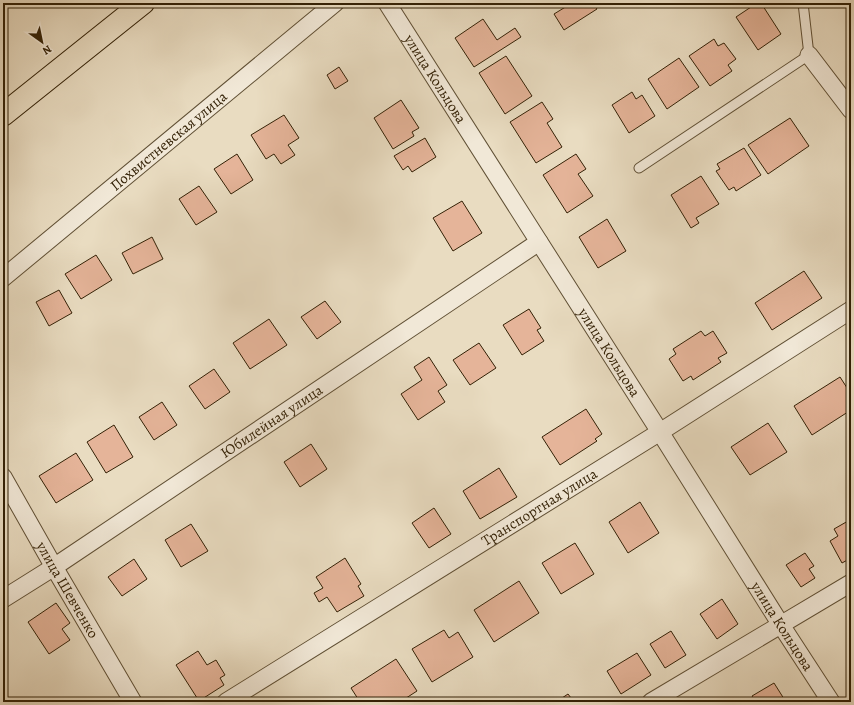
<svg xmlns="http://www.w3.org/2000/svg" width="854" height="705" viewBox="0 0 854 705" font-family="Alegreya,serif">
	<rect width="100%" height="100%" fill="#e9dcc1"/>
	<filter id="stains"><feTurbulence type="fractalNoise" baseFrequency=".005" numOctaves="4"/><feColorMatrix values="0 0 0 0 .2 0 0 0 0 .09 0 0 0 0 .02 0 0 0 .5 -.17"/></filter>
	<radialGradient id="worn" r=".72"><stop offset=".6" stop-color="#630" stop-opacity="0"/><stop offset="1" stop-color="#630" stop-opacity=".3"/></radialGradient>
	<path fill="#e5b499" stroke="#332106" d="M572,3h21l4,6 -33,21 -10,-16z
		M757,3h4l20,31 -23,16 -22,-33z
		M483,19l14,21 18,-12 6,9 -47,30 -19,-29z
		M714,39l4,7 6,-3 12,16 -8,6 4,6 -22,15 -21,-30z
		M506,56l26,40 -27,18 -26,-41z
		M679,58l20,29 -32,22 -19,-30z
		M339,67l9,14 -13,8 -8,-14z
		M632,92l4,7 6,-4 13,21 -26,17 -17,-28z
		M401,100l18,28 -7,4 2,4 -21,13 -19,-31z
		M542,102l11,17 -6,4 15,24 -26,16 -26,-41z
		M284,115l15,23 -11,7 7,10 -14,9 -7,-10 -8,5 -15,-24z
		M790,118l19,28 -41,28 -20,-29z
		M425,138l11,19 -24,15 -4,-6 -5,4 -9,-14z
		M744,148l17,27 -25,16 -2,-4 -5,3 -13,-19 4,-2 -3,-5z
		M237,154l16,26 -22,14 -17,-25z
		M576,154l10,15 -8,5 15,22 -26,17 -24,-38z
		M701,176l18,28 -23,14 3,5 -8,5 -20,-33z
		M199,186l18,26 -21,13 -17,-26z
		M462,201l20,32 -29,18 -20,-33z
		M607,219l19,32 -28,17 -19,-31z
		M152,237l11,22 -30,15 -11,-21z
		M96,255l16,25 -31,19 -16,-25z
		M804,271l18,27 -50,32 -17,-27z
		M59,290l13,23 -23,13 -13,-24z
		M325,301l16,21 -24,17 -16,-22z
		M529,309l12,19 -4,2 7,11 -22,14 -19,-30z
		M269,319l18,26 -37,24 -17,-26z
		M701,331l4,5 8,-5 14,22 -9,5 3,4 -28,18 -2,-4 -8,5 -14,-22 7,-5 -3,-5z
		M479,343l17,25 -26,17 -17,-25z
		M429,357l18,28 -9,6 7,11 -27,18 -17,-26 21,-14 -8,-13z
		M214,369l16,23 -25,17 -16,-23z
		M840,377l11,17v16l-39,25 -18,-29z
		M162,402l15,23 -23,15 -15,-23z
		M586,409l16,25 -7,5 2,2 -37,24 -18,-28z
		M768,423l19,29 -37,23 -19,-28z
		M114,425l19,32 -27,16 -19,-31z
		M311,444l16,25 -27,18 -16,-25z
		M76,453l17,27 -37,23 -17,-27z
		M499,468l18,29 -37,22 -17,-28z
		M640,502l19,31 -31,20 -19,-31z
		M434,508l17,26 -22,14 -17,-25z
		M848,521l3,6v31l-9,5 -12,-22 8,-5 -4,-7z
		M191,524l17,27 -27,16 -16,-27z
		M575,543l19,31 -33,20 -19,-31z
		M805,553l9,13 -5,3 6,9 -14,9 -15,-22z
		M345,558l16,26 -3,2 6,10 -27,16 -10,-15 -8,5 -5,-9 9,-5 -7,-11z
		M134,559l13,20 -25,17 -14,-19z
		M519,581l20,32 -45,29 -20,-32z
		M722,599l16,25 -21,15 -17,-25z
		M56,603l14,20 -8,6 8,11 -21,14 -21,-32z
		M444,630l5,8 9,-6 15,25 -41,25 -20,-33z
		M671,631l15,24 -21,13 -15,-24z
		M198,651l9,14 9,-5 9,15 -5,3 4,7 -25,16 -23,-36z
		M637,653l14,22 -30,19 -14,-23z
		M396,659l21,32 -17,11h-40l-9,-14z
		M774,683l12,19h-30l-4,-6z
		M568,694l6,8h-18z"/>
	<g fill="none" stroke-linecap="round" stroke-linejoin="round">
		<defs>
			<path id="service" d="M639,168l170,-113 -6,-52"/>
			<g id="minor">
				<path id="s1" d="M387,3l273,429 121,193 50,77"/>
				<path d="M809,55l42,55"/>
				<path id="s2" d="M3,278l332,-275"/>
				<path id="s3" d="M3,477l51,90 79,135"/>
				<path id="s4" d="M3,599l51,-32 485,-325"/>
				<path id="s5" d="M226,702l434,-270 191,-122"/>
				<path d="M651,702l200,-119"/>
			</g>
			<path id="primary" d="M3,115l140,-112"/>
		</defs>
		<use href="#service" stroke="#605035" stroke-width="11"/>
		<use href="#minor" stroke="#605035" stroke-width="19"/>
		<use href="#primary" stroke="#332106" stroke-width="24"/>
		<use href="#service" stroke="#f1e8d7" stroke-width="9"/>
		<use href="#minor" stroke="#f1e8d7" stroke-width="17"/>
		<use href="#primary" stroke="#e9dcc1" stroke-width="22"/>
	</g>
	<g text-anchor="middle" stroke-width="3.5" stroke-linejoin="round" paint-order="stroke">
		<g font-size="15" fill="#332106" stroke="#f1e8d7">
			<text dy="5" stroke="none"><textPath href="#s1" startOffset="90">улица Кольцова</textPath></text>
			<text dy="5" stroke="none"><textPath href="#s2" startOffset="215">Похвистневская улица</textPath></text>
			<text dy="5" stroke="none"><textPath href="#s1" startOffset="414">улица Кольцова</textPath></text>
			<text dy="5" stroke="none"><textPath href="#s4" startOffset="322">Юбилейная улица</textPath></text>
			<text dy="5" stroke="none"><textPath href="#s5" startOffset="369">Транспортная улица</textPath></text>
			<text dy="5" stroke="none"><textPath href="#s3" startOffset="130">улица Шевченко</textPath></text>
			<text dy="5" stroke="none"><textPath href="#s1" startOffset="738">улица Кольцова</textPath></text>
		</g>
	</g>
	<rect width="854" height="705" fill="none" stroke="#e9dcc1" stroke-width="16"/>
	<rect x="4" y="4" width="846" height="697" fill="none" stroke="#332106" stroke-width="2"/>
	<rect x="8" y="8" width="838" height="689" fill="none" stroke="#332106"/>
	<g transform="translate(42 42) rotate(147)" stroke="#f1e8d7" stroke-width="3" paint-order="stroke">
	<path d="M0-3L7 15L0 10L-7 15Z" fill="#332106"/>
	<text y="-6" font-size="11" font-weight="bold" text-anchor="middle" fill="#332106">N</text>
	</g>
	<rect width="100%" height="100%" filter="url(#stains)"/>
	<rect width="100%" height="100%" fill="url(#worn)"/>
</svg>
